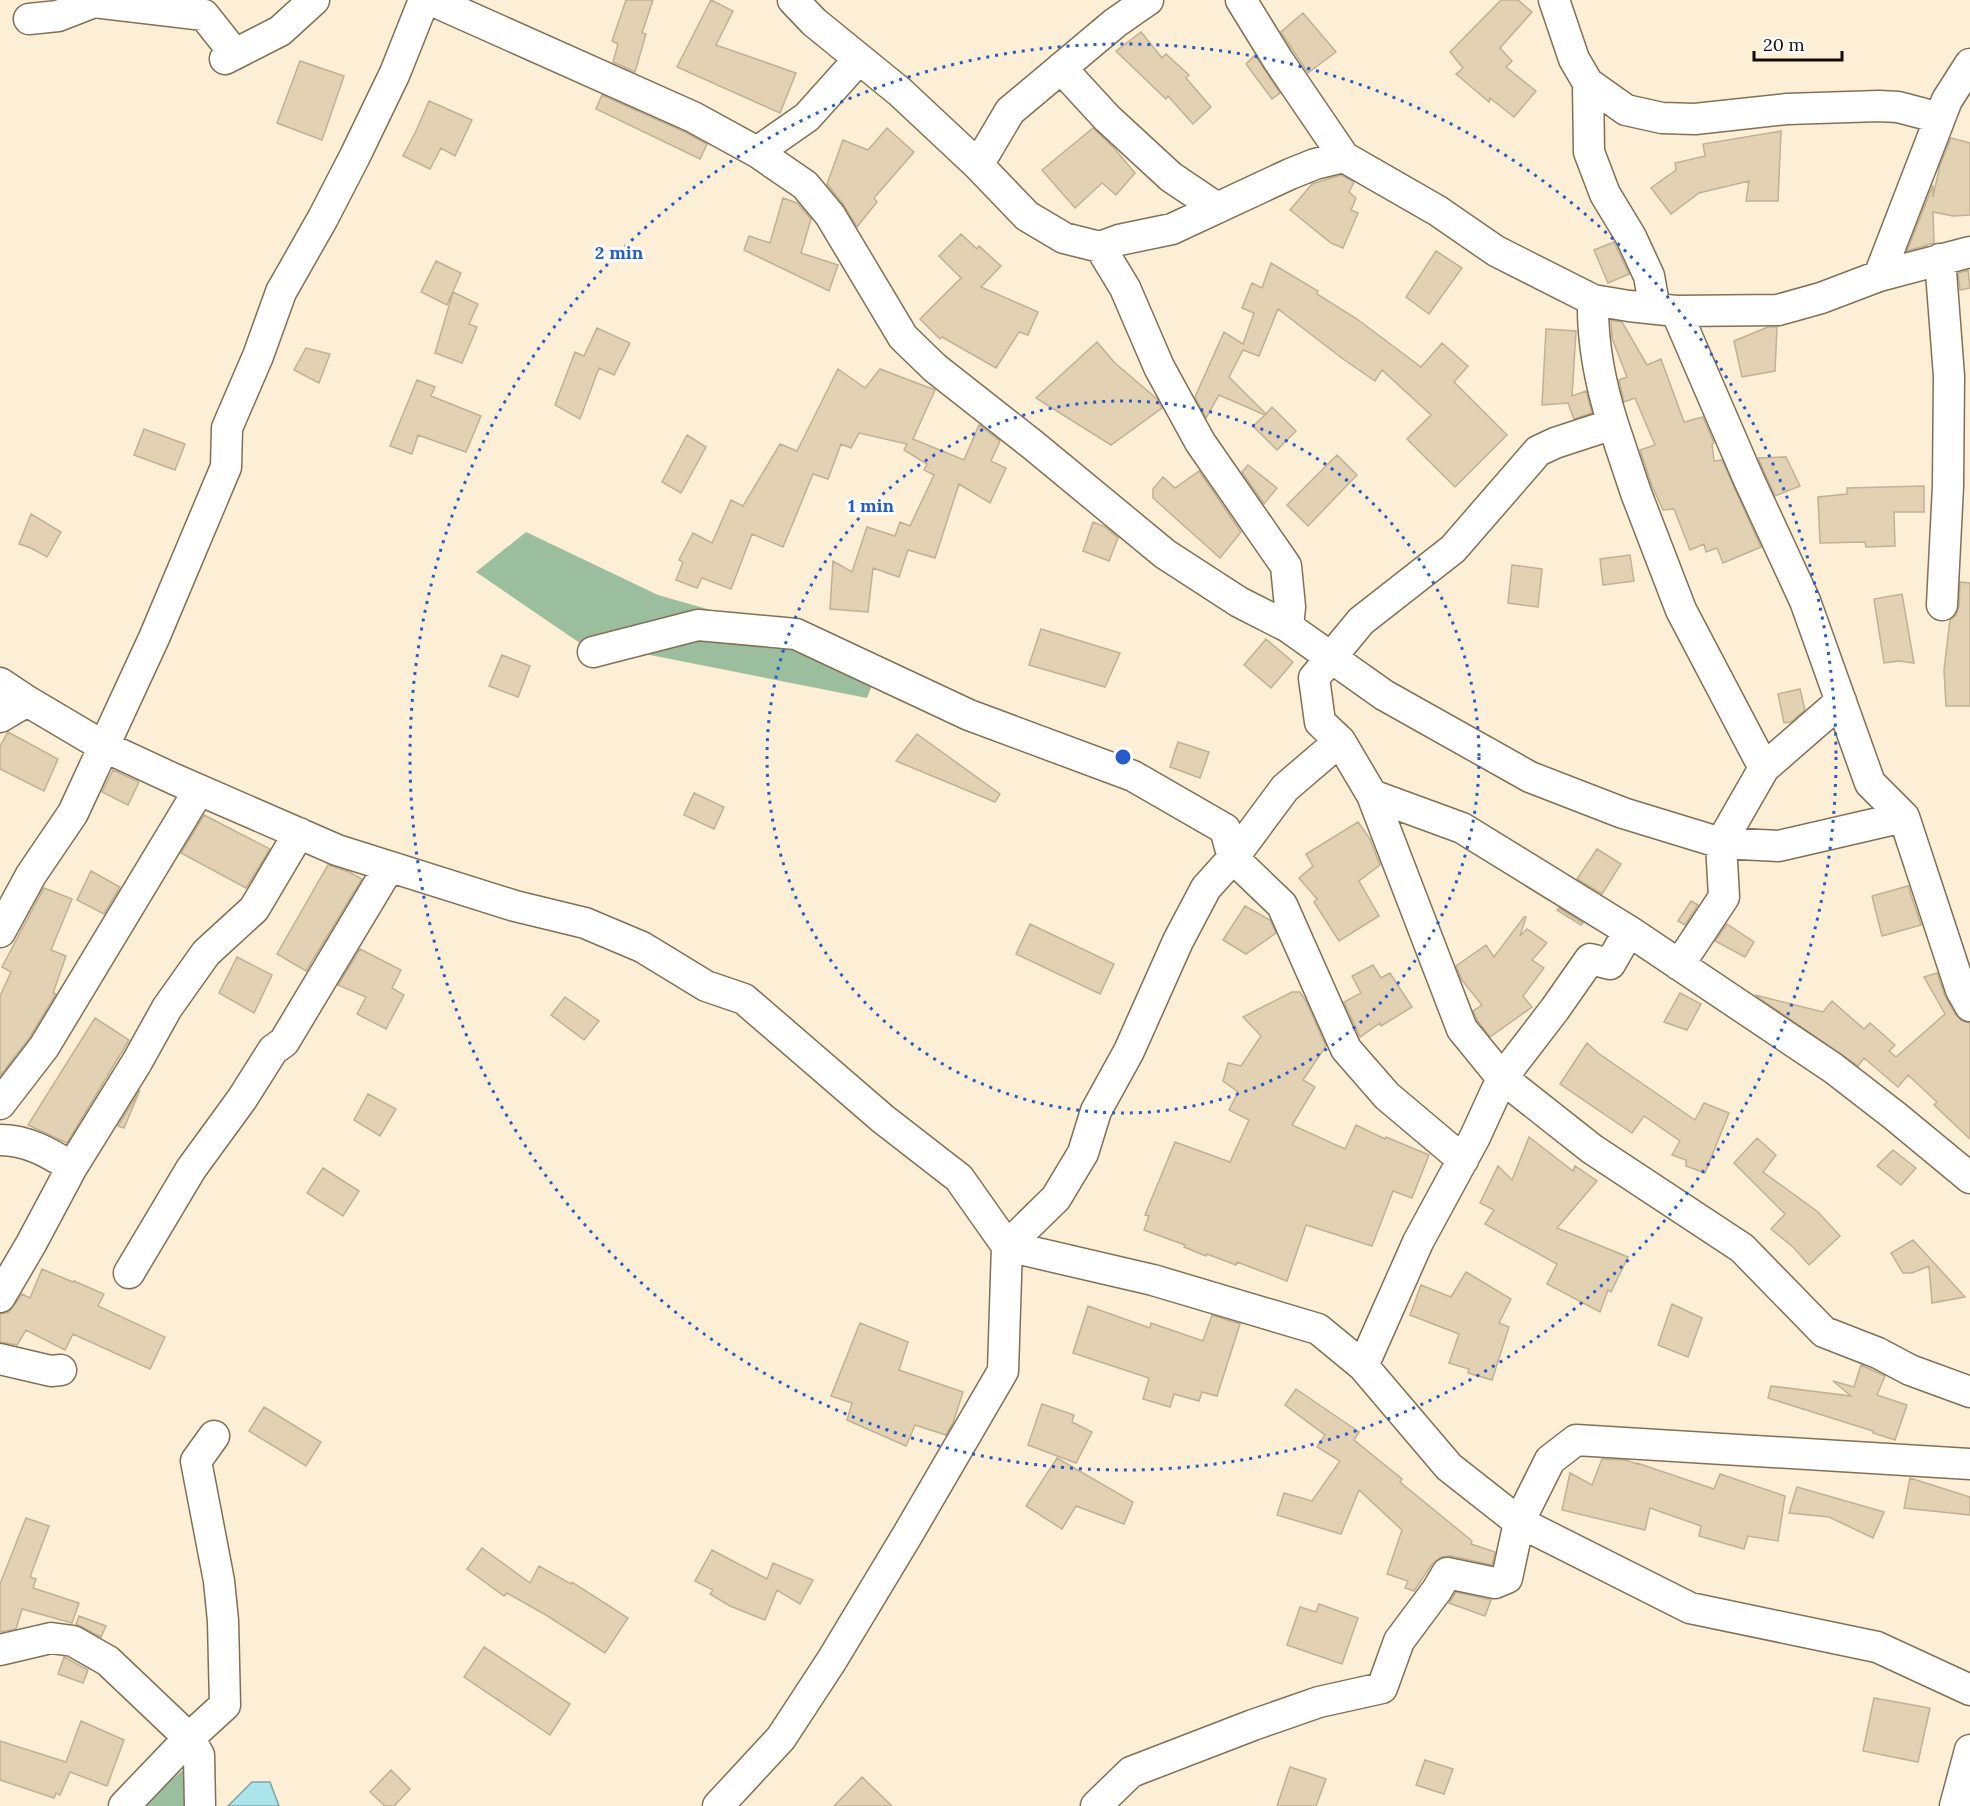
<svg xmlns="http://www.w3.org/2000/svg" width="1970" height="1806" viewBox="0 0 1970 1806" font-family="Lora,serif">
	<rect width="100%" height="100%" fill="#fdeed6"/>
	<path fill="#9abe9e" d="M526,532l132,63 224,64 -15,39 -222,-44 -52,-2 -117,-80z
		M193,1761l23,6 -16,39h-58z"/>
	<path fill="#abe5eb" stroke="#7da4a5" stroke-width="1.5" d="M252,1782h18l9,24h-51z"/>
	<path fill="#e3d1b3" stroke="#c1b092" stroke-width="1.5" d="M626,0h27l-11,33 4,1 -11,38 -22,-10 5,-18 -6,-3z
		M711,0l22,11 -17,34 80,28 -16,40 -103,-46z
		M1501,0h17l14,12 -32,36 12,13 -6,6 30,24 -22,26 -24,-19 -1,4 -33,-28 7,-6 -13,-16z
		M1303,13l33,39 -28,21 -27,-41z
		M1141,32l21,26 4,-4 23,21 -3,3 25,29 -18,17 -25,-28 -2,3 -50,-48z
		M1255,55l25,38 -8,6 -26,-35z
		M300,61l44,15 -22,64 -45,-17z
		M602,95l83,37 22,12 -7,15 -104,-50z
		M429,101l43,19 -17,36 -14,-8 -11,21 -27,-13 13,-25z
		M887,128l27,24 -40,46 3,4 -20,25 -14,-23 -16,-20 16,-44 25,10z
		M1093,128l20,19 22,26 -19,22 -14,-12 -27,25 -33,-38z
		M1781,131l-3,70h-32l3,-20 -50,12 -28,21 -20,-26 25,-18 -1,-7 30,-7 -2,-12z
		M1951,138l19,5v72l-17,1 -20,-4 1,31 -27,8 26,-66v12l7,-32z
		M1341,175l13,7 -5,10 7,6 -5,12 7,3 -15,35 -12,-5 -41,-33 22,-26z
		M783,198l14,5 14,16 -10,34 37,12 -9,26 -85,-41 5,-14 21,7z
		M961,234l16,15 2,-3 22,20 -20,21 57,25 -10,23 -9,-3 -23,36 -54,-31 -2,2 -20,-20 41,-41 1,1 -23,-23z
		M1614,242l15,32 -21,9 -14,-33z
		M1436,251l26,17 -33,46 -23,-17z
		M436,261l25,12 -14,32 -26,-13z
		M1271,263l47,28 -1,3 40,25 64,48 21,-24 26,23 -14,16 53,53 -52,52 -48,-48 24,-24 -49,-45 -7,11 -32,-22 -65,-50 -19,47 -16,-6 -14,27 37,37 6,-7 24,24 -19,19 -24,-24 12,-11 -46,-20 -13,23 -11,-21 29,-65 19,12 11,-31 -12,-5 10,-25 10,5z
		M1968,270l2,18 -10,2 -2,-17z
		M453,292l25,12 -9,20 8,3 -15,36 -27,-10z
		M1611,320l11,2 25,43 14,-6 23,63 19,-5 11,26 -2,1 2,17 8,-1 39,87 -38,16 -6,-15 -11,4 -2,-8 -14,6 -16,-41 -11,1 -11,-24 -12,-36 15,-5 -20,-47 -11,4 -5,-22 8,-3 -15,-39z
		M1768,327h9l-2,44 -33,6 -8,-36z
		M597,328l33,15 -16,32 -15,-7 -19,51 -25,-14 20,-53 9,4z
		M1546,329l30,2 -4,65 14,-5 6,22 -18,6 -6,-16 -26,2z
		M1097,342l18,21 42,36 5,9 -51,37 -75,-47z
		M306,348l24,6 -11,29 -25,-13z
		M838,369l27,19 15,-19 55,21 -22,49 51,21 15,-35 21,16 -9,20 15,7 -16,35 -31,-19 -24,74 -27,-8 -9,27 -26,-9 -5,44 -38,-3 3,-48 19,11 15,-45 28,9 5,-14 10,4 24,-51 -10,-5 3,-6 -23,-14 3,-6 -48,-11 -8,15 -10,-4 -13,35 -15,-5 -30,73 -31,-13 -21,55 -29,-11 -5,10 -21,-8 7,-18 -4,-2 14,-27 19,10 19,-43 12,6 37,-62 17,7z
		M417,380l18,7 -4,9 50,20 -15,36 -48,-17 -6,19 -22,-8z
		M144,429l41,15 -10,26 -41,-15z
		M687,435l19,12 -25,46 -19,-11z
		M1337,455l20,20 -49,51 -21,-21z
		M1786,457l14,29 -25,10 -17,-38z
		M1248,465l29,23 -13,16 -22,-32z
		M1199,471l42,61 -21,26 -67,-60v-9l10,-12 12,11z
		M1924,486v26h-30l1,34 -29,1 -1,-5 -45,1 -2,-46 29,-3v-6z
		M31,514l30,18 -14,25 -16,-9 -12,-4z
		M1093,522l12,5 13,11 -9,23 -26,-10z
		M1630,555l4,26 -31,4 -3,-26z
		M1512,565l30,4 -4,38 -30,-4z
		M1960,582l10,1v123h-24l-2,-36 6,-50 6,-5 3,-9z
		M1902,594l12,69 -15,-2 -15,2 -10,-64z
		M1041,629l79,24 -15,34 -76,-22z
		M1266,639l27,23 -22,26 -27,-23z
		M502,655l28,11 -12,31 -29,-11z
		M1800,689l5,21 -14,12 -7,1 -6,-29z
		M8,732l50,27 -14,32 -44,-22v-23z
		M917,734l83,60 -5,8 -99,-41z
		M1178,742l31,10 -9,26 -30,-11z
		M113,770l26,12 -11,23 -26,-13z
		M694,793l30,14 -10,22 -30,-14z
		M204,815l66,34 -24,39 -65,-35z
		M1358,822l12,17 10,26 -21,16 20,35 -40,25 -25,-39 3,-3 -18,-21 14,-12 -7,-12z
		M1597,849l24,15 -19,30 -25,-15z
		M328,865l21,7 13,7 -56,92 -29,-17z
		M91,871l29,16 -16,27 -27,-14z
		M1908,886l13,39 -39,11 -10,-40z
		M44,888l28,11 -21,51 15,6 -13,37 3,1 -26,43 -30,39v-80l11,-24 -9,-5z
		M1691,901l7,4 -13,20 -7,-4z
		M1245,906l25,14 6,13 -30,21 -23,-14z
		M1559,908l24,15 -2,2 -24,-15z
		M1524,917h2l-6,19 7,-7 20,14 -15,17 12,8 -21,28 9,11 -42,30 -13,-17 -4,-9 9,-6 -20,-25 -6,-14 30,-21 8,12z
		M1030,924l84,40 -14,30 -84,-40z
		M1727,924l27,18 -9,15 -30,-16z
		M360,949l41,21 -9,18 12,7 -18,34 -29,-15 9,-17 -28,-12z
		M237,957l35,18 -18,38 -35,-20z
		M1373,965l8,13 9,-5 22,34 -31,19 -1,-3 -20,14 -16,-35 17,-9 -9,-17z
		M1937,973l8,23 10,18 7,7 8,2v116l-36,-34 3,-3 -29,-27 -10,12 -34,-29 -6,8 -103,-71 68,17 9,-11 32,28 6,-6 25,22 -6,6 7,6 49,-43 -21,-37z
		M1292,992h8l6,9 20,45 -23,34 12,7 -23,38 53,24 11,-24 29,14 1,-2 43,18 -17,43 -19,-7 -21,55 -66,-21 -19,56 -50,-19 -1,3 -29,-11 -1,2 -22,-9 1,-2 -41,-15 5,-14 -4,-1 30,-73 55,20 19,-42 -20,-10 9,-18 -15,-11 5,-18 13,3 20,-30 -18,-19z
		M1680,993l21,11 -14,26 -23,-8z
		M565,997l34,24 -15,19 -33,-25z
		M95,1018l34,22 -62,103 -39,-18z
		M1587,1043l11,10 97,67 9,-17 25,10 -24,60 -19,-7v-6l-14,-5 8,-14 -36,-25 -12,17 -72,-49z
		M140,1090l-16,38 -6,-2z
		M368,1094l28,15 -16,27 -26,-16z
		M1529,1137l44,34 2,-5 22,15 -40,47 71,29 -17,35 -3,-2 -8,22 -53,-28 10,-20 -72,-40 9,-14 -14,-7 18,-37 14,14z
		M1757,1138l19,17 -13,17 55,40 22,24 -31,29 -15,-17 -23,-19 14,-15 -51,-51z
		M1893,1150l23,18 -15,17 -24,-19z
		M323,1168l36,23 -16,25 -36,-23z
		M1913,1240l22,24 30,33 -33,6 -3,-37 -17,7h-9l-12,-20z
		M42,1269l31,13 1,-1 30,13 -6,12 67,31 -15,32 -77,-35 -8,16 -39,-20 -9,15 -17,-3v-28l9,-2 13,-18 8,4z
		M1466,1272l45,27 -12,24 10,4 -17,53 -24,-7 1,-4 -20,-6 10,-29 -49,-19 11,-30 30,12z
		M1672,1304l30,14 -14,39 -30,-12z
		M1088,1306l62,22 1,-5 52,18 9,-26 28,9 -23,72 -15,-4 -3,9 -25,-7 -4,13 -27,-8 6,-21 -76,-25z
		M860,1323l48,19 -9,28 64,22 -10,31 -7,12 -31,-10 -9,21 -59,-26 5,-17 -21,-7z
		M1861,1365l24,11 -8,19 30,10 -12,35 -22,-7v-2l-105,-33 3,-12 80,10 -18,-15 21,6z
		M1296,1389l63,43 -5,8 48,39 -2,3 72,59 -1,3 24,8 -3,13 -41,-9 -10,1 -9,7 -18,27 -9,-3 3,-7 -21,-7 15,-44 -43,-40 -18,44 -64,-19 7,-22 28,8 28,-40 -23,-14 8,-12 -40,-30z
		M1042,1404l32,11 -2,7 20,10 -16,31 -48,-18z
		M264,1407l57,35 -15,24 -57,-35z
		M1057,1458l76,44 -9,22 -48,-18 -14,23 -36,-23z
		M1602,1459l24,1 11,4v-1l77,26 6,-15 65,22 -7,45 -30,-5 -4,13 -45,-13 2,-10 -51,-18 -5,22 -83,-20 8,-37 22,12z
		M1910,1478l60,19v18l-66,-7z
		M1797,1487l87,25 -11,26 -44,-21 -40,-4z
		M26,1518l23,8 -19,51 6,2 -3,9 46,15 -7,20 -50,-14 -6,20 -16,3v-48z
		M482,1548l48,35 9,-17 32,18 1,-2 56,36 -23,35 -59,-38 -39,-22 -3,3 -37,-27z
		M712,1550l55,29 6,-16 40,17 -13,24 -23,-14 -12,30 -35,-14 -20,-12 3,-4 -18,-9z
		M1456,1592l35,8 -6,16 -36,-13z
		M1319,1604l39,14 -16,46 -55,-19 13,-38 16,5z
		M79,1616l27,10 -5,11 -25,-13z
		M484,1647l86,57 -20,31 -86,-58z
		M64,1657l24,13 -5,13 -25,-9z
		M1874,1698l56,10 -12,54 -55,-11z
		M81,1721l43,19 -17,46 -37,-14 -10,23 -4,-2 -2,5 -54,-18v-39l66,21z
		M1425,1760l28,9 -9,25 -28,-9z
		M1290,1767l36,12 -10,27h-39z
		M391,1770l19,19 -16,17h-9l-15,-14z
		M862,1777l30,29h-58z"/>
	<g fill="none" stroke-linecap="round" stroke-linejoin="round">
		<defs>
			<path id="street" d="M431,0l262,117 64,35 48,33 25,30 73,122 32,31 98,77 132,109 74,48 49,25 96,68 146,82 93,36 98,30 58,3 125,-29
				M793,0l21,22 86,70 78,73 49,51 37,22 36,9 19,-7 53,-11 118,-55 25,-10 29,-7 94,54 58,40 97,49 36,6 47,5 102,-1 43,-12 58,-22 61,-158 -42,-11 -19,-1 -92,3 -92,10 -33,-1 -36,-8 -38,-27 -14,-24 -20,-59
				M1241,0l37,60 66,97
				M29,19l29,-3 36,-14 110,13 31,39
				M225,59l55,-28 34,-31
				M1061,68l46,50 64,59 46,31
				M1588,83l1,69 16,42 26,43 18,39 6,33
				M1940,118l7,-18 23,-36
				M757,152l50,-35 52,-58
				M978,165l32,-54 105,-88 33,-23
				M1100,247l25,41 34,79 41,75 86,124 4,41 -2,20
				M1940,259l9,117 -1,110 -6,119
				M1879,276l91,-24
				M1593,300c-1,43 7,83 20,124l-58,19 -17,8 -85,98 -92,72 -47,57 6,44 20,19 32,54 90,234 40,49 90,71 150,99 82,84 54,21 32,17 60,22
				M1676,311l73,169 56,121 65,182 34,34 57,173 9,16
				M1613,424l23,69 45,117 83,158 -43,75 3,54 -45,68
				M593,652l105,-27 98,9 173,81 164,61 92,53 8,29 49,47 64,144 41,47 76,64
				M0,683l27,18 76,45 71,33 163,71 178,56 70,17 57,24 64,39 38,13 139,120 76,59 48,68 146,34 165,49 45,37 86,101 70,55 171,86 187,39 93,43
				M0,717l27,-16
				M1764,768l77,-67
				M1372,795l90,33 167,103 204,137 62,48 75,62
				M0,932l31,-57 42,-62 81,-175 72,-171 1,-39 31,-72 23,-64 42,-74 32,-62 40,-83 29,-73
				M0,1104l44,-57 155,-257
				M0,1140c28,0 49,13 72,27
				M129,1273l62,-104 51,-70 31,-49 11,-8 105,-175
				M0,1297l31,-53 41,-77 65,-105 30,-54 39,-55 48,-44 45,-76
				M0,1359l51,12 10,-1
				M1363,1366l55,-124 57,-105 27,-59 53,-69 35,-50 20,5 19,-33
				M0,1650l51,-12 22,3 35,20 81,77 10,17 1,51
				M124,1806l65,-68 36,-33 -2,-84 -4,-40 -23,-120 18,-25
				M718,1806l63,-68 51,-78 76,-126 95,-163 4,-125 49,-48 27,-45 13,-42 33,-60 49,-110 28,-53 27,-30 52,-70 55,-47
				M1096,1806l35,-34 122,-47 66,-23 63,-14 17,-47 38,-51 10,-17 48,10 12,-5 12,-56 31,-62 26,-20 394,24
				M1955,1806l15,-56"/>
		</defs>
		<use href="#street" stroke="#807055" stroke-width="33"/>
		<use href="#street" stroke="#fff" stroke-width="30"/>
	</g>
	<g fill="none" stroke="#265bc9" stroke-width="3" stroke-dasharray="3 6">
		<circle cx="1123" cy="757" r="356"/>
		<circle cx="1123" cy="757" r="713"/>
	</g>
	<circle cx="1123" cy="757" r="9" fill="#265bc9" stroke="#fdfdfd" stroke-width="3"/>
	<g font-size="18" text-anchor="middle" font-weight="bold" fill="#265bc9" stroke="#fdfdfd" stroke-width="6" stroke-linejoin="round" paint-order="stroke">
		<text x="619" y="259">2 min</text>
		<text x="871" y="512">1 min</text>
	</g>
	<path d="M1754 51v9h88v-9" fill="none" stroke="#120c03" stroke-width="3"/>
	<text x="1763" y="51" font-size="18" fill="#120c03" stroke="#fdfdfd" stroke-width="4.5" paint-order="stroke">20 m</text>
</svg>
